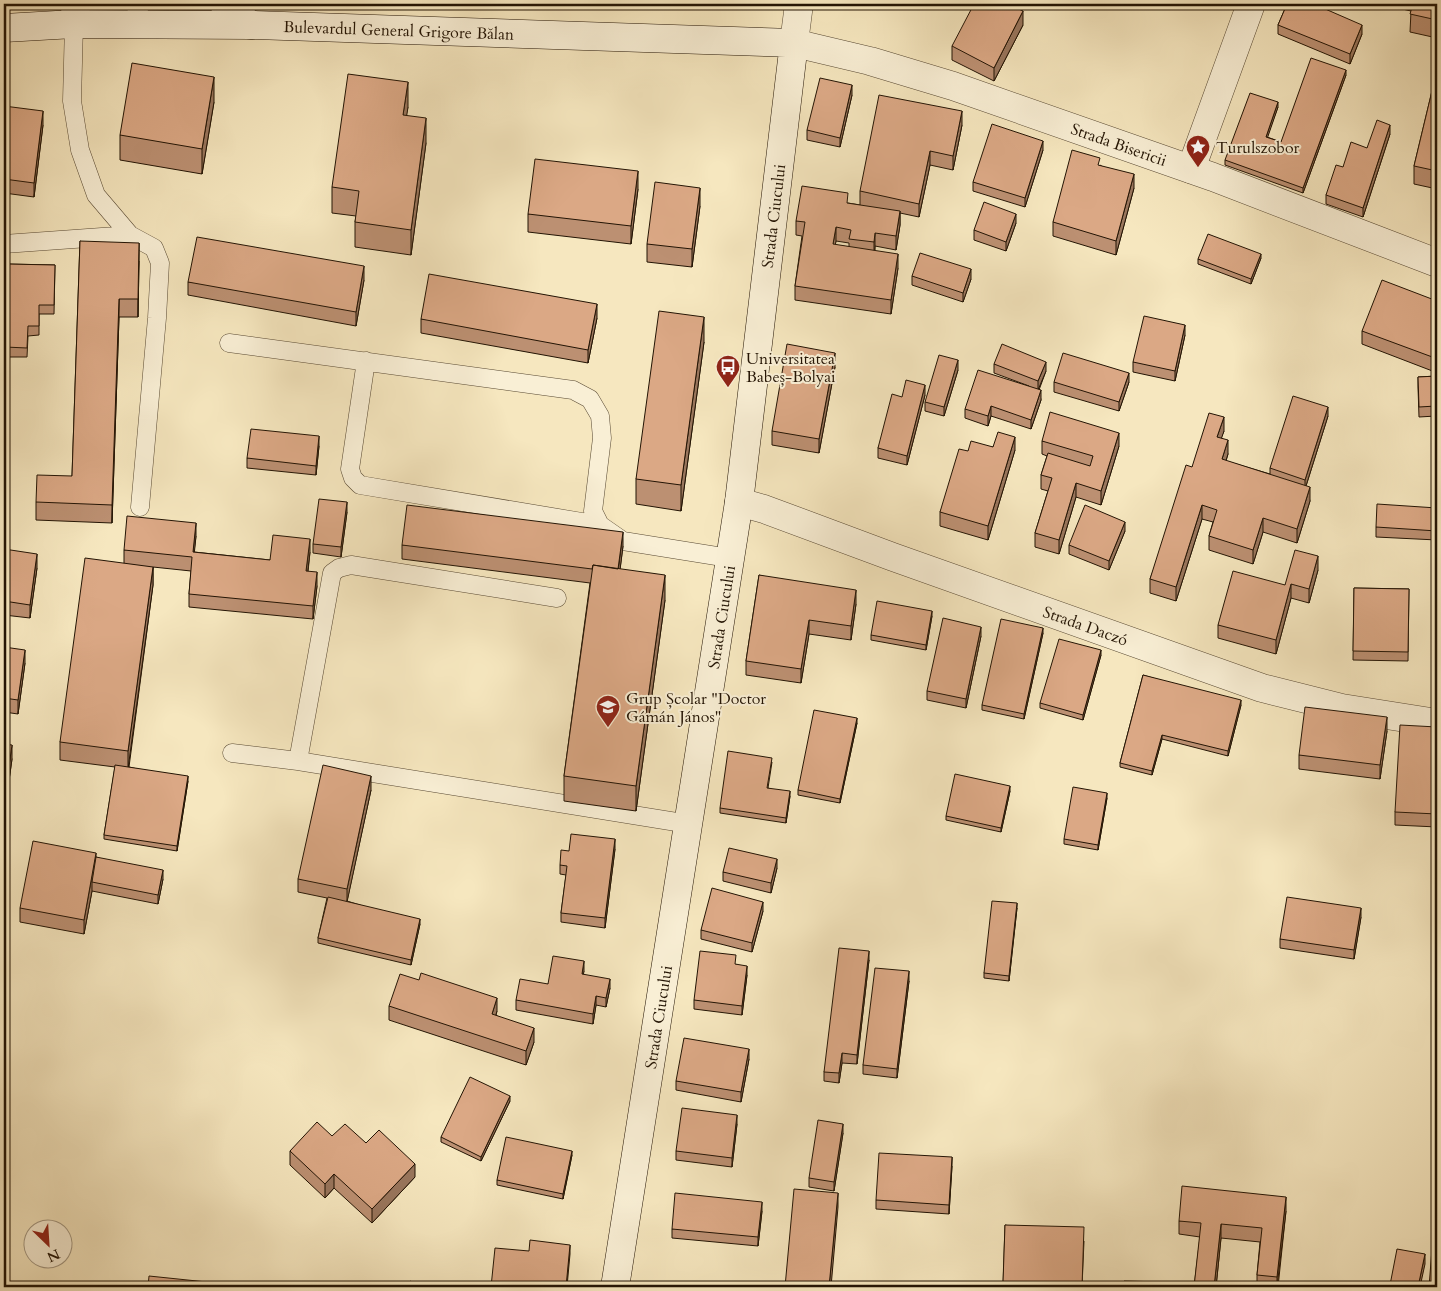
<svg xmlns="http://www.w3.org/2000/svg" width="1441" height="1291" viewBox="0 0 1441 1291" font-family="Cardo,serif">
	<rect width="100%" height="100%" fill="#f6e7bf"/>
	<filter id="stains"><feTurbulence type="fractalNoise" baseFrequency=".004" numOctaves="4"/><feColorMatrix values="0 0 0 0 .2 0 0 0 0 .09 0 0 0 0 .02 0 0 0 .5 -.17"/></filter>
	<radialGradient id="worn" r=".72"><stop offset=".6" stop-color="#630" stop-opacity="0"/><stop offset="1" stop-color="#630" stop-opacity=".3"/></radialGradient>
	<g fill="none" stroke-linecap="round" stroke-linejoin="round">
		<defs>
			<path id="service" d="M74,24l-2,77 8,49 16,45 34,40 24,13 6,15 -3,55 -17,189
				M131,24l10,-20
				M4,244l126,-9
				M229,343l344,47 17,9 10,17 2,22 -9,73 7,14 23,16 106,17
				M366,361l-16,108 3,9 7,7 240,40
				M232,753l66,8 391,63
				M298,761l34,-188 7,-5 12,-3 206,33"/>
			<path id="minor" d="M224,4l27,21
				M74,24l2,-20"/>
			<g id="tertiary">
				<path id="s1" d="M799,4l-5,39 76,18 83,25 260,91 224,86"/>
				<path d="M1191,169l60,-165"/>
				<path id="s2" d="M739,502l25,7 129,48 369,131 80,20 95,15"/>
			</g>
			<g id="secondary">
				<path id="s3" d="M4,28l70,-4 177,1 543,18 -55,459 -124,785"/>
			</g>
		</defs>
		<use href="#service" stroke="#584933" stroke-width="19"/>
		<use href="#minor" stroke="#584933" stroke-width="29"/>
		<use href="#tertiary" stroke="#584933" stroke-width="29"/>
		<use href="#secondary" stroke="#231404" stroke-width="29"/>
		<use href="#service" stroke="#f9efd5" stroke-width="18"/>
		<use href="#minor" stroke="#f9efd5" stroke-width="28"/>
		<use href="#tertiary" stroke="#f9efd5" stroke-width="28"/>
		<use href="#secondary" stroke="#f9efd5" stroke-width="28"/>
	</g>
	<path fill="#bc9072" stroke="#231404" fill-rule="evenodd" d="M410,4h62v3l-62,-2z
		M478,4h33l-33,4z
		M522,4h18l-18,2z
		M1111,4h18l-2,5z
		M1287,4h42l-3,6 36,24 -12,30 -72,-30v-9z
		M1385,4h52v34l-27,-6 1,-21 -26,-6z
		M1023,25l-29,56 -42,-21v-14z
		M1437,70v119l-23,-5v-18z
		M1346,75l-43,118 -78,-28v-5l53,-53 -11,30 14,5z
		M852,95l-12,52 -33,-7v-10z
		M214,102l-12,72 -82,-14v-25z
		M4,106l39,19 -9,72 -30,-4z
		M408,107l-2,9 20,27 -15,112 -56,-8v-25l1,-6 -24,-3v-26z
		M962,125l-9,45 -23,-5 -11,52 -19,-4v12l-4,25 -21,-4v5l23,17 -7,46 -96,-14v-14l7,-50 -6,-1v-14l52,-18 12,2v-14zM836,241l13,2v4l-14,-2z
		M1390,134l-27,83 -37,-13v-9l17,-28 24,-19z
		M1043,150l-18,57 -52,-16v-9z
		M1100,165l34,23 -18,67 -63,-19v-14z
		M638,189l-7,55 -103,-12v-18z
		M700,206l-8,61 -45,-5v-18z
		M1016,223l-10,28 -32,-11v-10z
		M80,241l59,20 -1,56h-19l-7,206 -76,-3v-18l36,-26z
		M1261,258l-10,26 -53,-20v-5z
		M7,264l48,1 -1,49h-15v21l-11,1 -1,21h-22z
		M912,276l59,3 -8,23 -51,-17z
		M364,280l-8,46 -168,-31v-13z
		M1437,301l-2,71 -73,-28v-13z
		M597,318l-9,45 -167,-30v-14z
		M1185,335l-10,46 -42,-9v-10z
		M704,342l-23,169 -45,-7v-25z
		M994,364l52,7 -7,19 2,10 -10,29 -40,-13 -3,10 -23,-8v-9l64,-23 -35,-13z
		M835,367l-16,86 -47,-8v-14z
		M958,370l-14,46 -19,-5v-9z
		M1437,376v63l-1,-23 -17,1 -1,-30v-10z
		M1054,382h75l-10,29 -65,-19z
		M925,395l-18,70 -29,-7v-10l24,-51z
		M1328,416l-22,70 4,15 -13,42 -34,-11 -10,32 -44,-14v-14l4,-14 -11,-3 -26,82 -26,-8v-14l42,-112 32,-36 -3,7 7,16 -2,7 44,13v-6z
		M1042,441l77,5 -18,59 -25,-8 -17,57 -24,-7v-14l13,-42 -7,-2v-14l6,-19 -5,-2z
		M319,446l-3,29 -69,-7v-10z
		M993,447l22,3 -27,90 -48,-14v-14l28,-61z
		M1437,508v32l-61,-3v-10z
		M347,512l-6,45 -28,-4v-9z
		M1125,531l-16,39 -40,-16v-9z
		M196,536l-2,16 76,8 40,-8 -2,20 9,14 -4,33 -124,-12v-13l2,-23 -38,-4v18l-24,182 59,14 -11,70 -73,-12v-4l11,-68 -55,-7v-18l64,-179v-13z
		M402,545l221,1 -3,23 45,31 -29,211 -72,-10v-25l26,-193 -188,-24z
		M4,549l33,19 -7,50 -26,-3z
		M1318,570l-9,33 -18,-5 -15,56 -58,-16v-13l67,-40z
		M759,575l97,29 -5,36 -42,-6 -8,49 -55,-8v-14z
		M1354,588l55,1 -1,72 -55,-1z
		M932,616l-6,34 -55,-10v-5z
		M1043,633l-19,86 -42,-9v-5z
		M981,636l-15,72 -39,-8v-9z
		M4,647l21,16 -7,51 -14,-2z
		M1101,655l-18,65 -43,-12v-5z
		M1143,675l98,30 -13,51 -66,-17 -10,36 -32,-8v-4z
		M857,723l-17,80 -42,-8v-5z
		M1437,727v100l-42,-2v-13z
		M1387,731l-7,48 -81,-10v-14z
		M4,744l8,15 -7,50h-1z
		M772,762l-4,26 22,8 -4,27 -66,-10v-5z
		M371,790l-24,111 73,23 -9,41 -93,-22v-5l9,-40 -29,-6v-13z
		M1010,791l-9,41 -55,-12v-4z
		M1107,798l-9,52 -34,-6v-5z
		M615,849l-10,79 -44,-6v-9l5,-38 -6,-1v-9z
		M96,857l67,22 -5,25 -66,-13 -8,43 -64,-12v-14z
		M777,868l-6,25 -48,-12v-9z
		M1017,908l-8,73 -25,-3v-5z
		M763,911l-11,41 -51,-13v-9z
		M1361,917l-7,42 -74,-11v-9z
		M869,960l-12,104 -15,-1 -3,20 -15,-2v-9z
		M736,964l11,11 -5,40 -48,-6v-9z
		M584,971l-1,3 27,14 -4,19 -10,-2 -3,19 -77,-14v-10l32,-16z
		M909,981l-12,97 -34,-4v-9z
		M389,1006l108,5 -1,4 38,27 -8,23 -137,-45z
		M749,1059l-8,43 -65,-12v-9z
		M510,1101l-29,60 -40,-19v-5z
		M737,1124l-5,43 -56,-7v-9z
		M843,1133l-9,58 -25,-4v-9z
		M332,1136l34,7 49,34 -43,46 -38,-35 -9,10 -35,-33v-14z
		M572,1155l-9,44 -66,-14v-5z
		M952,1166l-3,48 -73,-5v-9z
		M762,1211l-4,35 -86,-8v-9z
		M1286,1211l-8,76h-21v-12l3,-33 -39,-4 -5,49h-22l6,-50 -21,-3v-13z
		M1005,1225l79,16 -2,46h-79z"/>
	<path fill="#99765d" stroke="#231404" d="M1325,4h4l-6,14v-10z
		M1023,11v14l-29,56v-13z
		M1362,25v9l-12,30v-10z
		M1346,70v5l-43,118v-5z
		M214,77v25l-12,72v-25z
		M408,82v25l-5,33v-25z
		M852,85v10l-12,52v-9z
		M1278,102v5l-12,35v-5z
		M43,111v14l-9,72v-14z
		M962,111v14l-9,45v-14z
		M426,118v25l-15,112v-25z
		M1390,125v9l-27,83v-9z
		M1043,141v9l-18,57v-9z
		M930,151v14l-11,52v-13z
		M638,171v18l-7,55v-18z
		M1134,174v14l-18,67v-14z
		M700,188v18l-8,61v-18z
		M900,211v14l-4,25v-14z
		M1016,214v9l-10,28v-9z
		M836,227v14l-3,17v-14z
		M875,233v13l-1,10v-14z
		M139,243v18l-1,56v-18z
		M898,254v14l-7,46v-14z
		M1261,254v4l-10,26v-5z
		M364,266v14l-8,46v-14z
		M971,269v10l-8,23v-9z
		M119,299v18l-7,206v-18z
		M597,304v14l-9,45v-13z
		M704,317v25l-23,169v-26z
		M1185,325v10l-10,46v-10z
		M1437,352v13l-2,7v-14z
		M835,353v14l-16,86v-14z
		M958,360v10l-14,46v-9z
		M1046,362v9l-8,19v-9z
		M1129,373v9l-10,29v-9z
		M925,385v10l-18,70v-9z
		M1041,390v10l-10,29v-9z
		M991,406v10l-3,10v-10z
		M1328,407v9l-23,73v-9z
		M1224,417v14l-7,20v-14z
		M1119,433v13l-18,59v-14z
		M319,436v10l-3,29v-9z
		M1015,437v13l-27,90v-14z
		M1228,440v14l-6,19v-14z
		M1076,483v14l-17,57v-14z
		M1310,487v14l-13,42v-14z
		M347,502v10l-6,45v-10z
		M1202,505v14l-26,82v-14z
		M1263,518v14l-10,32v-14z
		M1125,522v9l-16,39v-9z
		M196,523v13l-3,30v-14z
		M623,532v14l-5,40v-14z
		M310,539v13l-4,33v-14z
		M37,554v14l-7,50v-13z
		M1318,556v14l-9,33v-14z
		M153,567v18l-25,184v-18z
		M317,572v14l-4,33v-13z
		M665,575v25l-29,211v-25z
		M1291,584v14l-15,56v-14z
		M856,590v14l-5,36v-14z
		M932,611v5l-6,34v-5z
		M809,620v14l-8,49v-14z
		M981,627v9l-15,72v-9z
		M1043,628v5l-19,86v-5z
		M25,650v13l-7,51v-14z
		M1101,650v5l-18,65v-5z
		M1241,700v5l-13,51v-5z
		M1387,717v14l-7,48v-14z
		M857,718v5l-17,80v-4z
		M1162,735v4l-10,36v-4z
		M12,745v14l-7,50v-14z
		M188,776v5l-11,70v-5z
		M371,776v14l-24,112v-13z
		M1010,786v5l-9,41v-4z
		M790,791v5l-4,27v-5z
		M1107,793v5l-9,52v-5z
		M615,839v10l-10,79v-10z
		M96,853v14l-4,15v9l-8,43v-14z
		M777,859v9l-6,25v-10z
		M163,870v9l-5,25v-9z
		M763,902v9l-11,41v-9z
		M1017,903v5l-8,73v-5z
		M1361,908v9l-7,42v-9z
		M420,919v5l-9,41v-5z
		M869,951v9l-12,104v-9z
		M584,961v10l-2,12v-9z
		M747,966v9l-5,40v-9z
		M909,971v10l-12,97v-9z
		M610,979v9l-4,19v-9z
		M596,996v9l-3,19v-10z
		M497,998v13l-5,17v-14z
		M534,1028v14l-8,23v-14z
		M749,1049v10l-8,43v-10z
		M842,1053v10l-3,20v-10z
		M510,1096v5l-29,60v-4z
		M737,1115v9l-5,43v-9z
		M843,1124v9l-9,58v-9z
		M572,1151v4l-9,44v-5z
		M952,1157v9l-3,48v-9z
		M415,1164v13l-43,46v-14z
		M334,1174v14l-9,10v-14z
		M838,1193v14l-7,80h-2z
		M1286,1197v14l-9,76v-10z
		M762,1202v9l-4,35v-9z
		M1221,1224v14l-5,49h-2z
		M570,1245v9l-3,33h-1z
		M1425,1254v10l-5,23h-2z"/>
	<path fill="#dba885" stroke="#231404" d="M974,4h34l15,7 -29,57 -42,-22z
		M1287,4h38l-2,4 39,17 -12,29 -72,-29z
		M1413,4h24v16l-27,-6z
		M1311,58l35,12 -43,118 -78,-28 25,-67 28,9 -12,35 15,5z
		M132,63l82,14 -12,72 -82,-14z
		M1437,70v101l-23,-5z
		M348,74l60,8 -5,33 23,3 -15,112 -56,-8 4,-31 -27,-4z
		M820,78l32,7 -12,53 -33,-8z
		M879,95l83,16 -9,45 -23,-5 -11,53 -59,-13z
		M4,106l39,5 -9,72 -30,-4z
		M1377,120l13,5 -27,83 -37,-13 10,-30 7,2 8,-25 16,6z
		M992,124l51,17 -18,57 -52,-16z
		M1072,150l28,8 -2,7 36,9 -18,67 -63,-19z
		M535,159l103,12 -7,55 -103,-12z
		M655,182l45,6 -8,61 -45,-5z
		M802,186l46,7 -1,10 53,8 -4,25 -21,-3 -1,9 -25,-3 2,-9 -15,-3 -3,17 65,10 -7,46 -96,-14 10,-64 -9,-1z
		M984,202l32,12 -10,28 -32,-12z
		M1208,234l53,20 -10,25 -53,-20z
		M197,237l167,29 -8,46 -168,-30z
		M80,241l59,2 -1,56h-19l-7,206 -76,-3 1,-27 35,1z
		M920,253l51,16 -8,24 -51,-17z
		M7,264l48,1 -1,40h-15v21h-11l-1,22 -22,-1z
		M429,274l168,30 -9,46 -167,-31z
		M1382,280l55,21v51l-2,6 -73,-27z
		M659,311l45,6 -23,168 -45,-6z
		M1144,316l41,9 -10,46 -42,-9z
		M787,344l48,9 -16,86 -47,-8z
		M1002,344l44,18 -8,19 -44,-17z
		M1063,353l66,20 -10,29 -65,-20z
		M939,355l19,5 -14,47 -19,-5z
		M978,370l63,20 -10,30 -40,-14 -3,10 -23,-7z
		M1437,376v53l-1,-23 -17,1 -1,-30z
		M906,380l19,5 -18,71 -29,-8 14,-54 10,3z
		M1293,396l35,11 -23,73 -35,-12z
		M1050,412l69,21 -18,58 -25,-8 -17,57 -24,-7 17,-55 -11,-3 7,-22 42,13 3,-10 -51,-15z
		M1209,413l15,4 -7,20 11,3 -6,19 88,28 -13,42 -34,-11 -10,32 -44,-14 8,-26 -15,-5 -26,82 -26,-8 36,-114 6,2z
		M251,429l68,7 -3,30 -69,-8z
		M998,432l17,5 -27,89 -48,-14 19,-63 9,2 3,-10 22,6z
		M319,499l28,3 -6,45 -28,-3z
		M1377,504l60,4v23l-61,-4z
		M407,505l216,27 -5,37 -25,-4 -1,4 -190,-24z
		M1085,505l40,17 -16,39 -40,-16z
		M127,516l69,7 -3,29 77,8 3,-25 37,4 -4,32 11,1 -4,34 -124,-12 3,-37 -68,-7z
		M4,549l33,5 -7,51 -26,-4z
		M1295,550l23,6 -9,33 -18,-5 -15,56 -58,-15 15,-54 52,14z
		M85,558l68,9 -25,184 -68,-9z
		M593,565l72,10 -29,211 -72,-10z
		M759,575l97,15 -5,36 -42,-6 -8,49 -55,-8z
		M1354,588l55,1 -1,63 -55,-1z
		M877,601l55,10 -6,34 -55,-10z
		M943,618l38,9 -15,72 -39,-8z
		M1001,619l42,9 -19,86 -42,-9z
		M1059,639l42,11 -18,65 -43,-12z
		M4,647l21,3 -7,50 -14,-2z
		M1143,675l98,25 -13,51 -66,-16 -10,36 -32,-8z
		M1305,707l82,10 -7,48 -81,-10z
		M814,710l43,8 -17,81 -42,-9z
		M1400,725l37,2v87l-42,-2z
		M4,744l8,1 -7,50h-1z
		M728,751l44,7 -5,30 23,3 -4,27 -66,-10z
		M115,765l73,11 -11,70 -73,-11z
		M323,765l48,11 -24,113 -49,-10z
		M955,774l55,12 -9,42 -55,-12z
		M1073,787l34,6 -9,52 -34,-6z
		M571,834l44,5 -10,79 -44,-5 6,-47 -7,-1 1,-15 8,1z
		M33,841l63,12 -12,67 -64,-12z
		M729,848l48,11 -6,24 -48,-11z
		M96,857l67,13 -5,25 -66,-13z
		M712,888l51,14 -11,41 -51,-13z
		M328,897l92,22 -9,41 -93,-22z
		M1287,897l74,11 -7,42 -74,-11z
		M992,901l25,2 -8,73 -25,-3z
		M839,948l30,3 -12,104 -15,-2 -3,20 -15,-1z
		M700,951l36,4 -1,9 12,2 -5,40 -48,-6z
		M553,956l31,5 -2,13 28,5 -4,19 -10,-2 -3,18 -77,-14 4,-21 28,5z
		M875,968l34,3 -12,98 -34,-4z
		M421,973l76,25 -5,16 42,14 -8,23 -137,-45 11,-32 19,6z
		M684,1038l65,11 -8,43 -65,-11z
		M470,1077l40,19 -29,61 -40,-20z
		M682,1108l55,7 -5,43 -56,-7z
		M818,1120l25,4 -9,58 -25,-4z
		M317,1122l15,14 13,-12 21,19 13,-13 36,34 -43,45 -38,-35 -9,10 -35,-33z
		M506,1137l66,14 -9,43 -66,-14z
		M879,1153l73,4 -3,48 -73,-5z
		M1182,1186l104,11 -9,80 -20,-2 5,-47 -41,-4 -7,63h-20l7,-64 -22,-2z
		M794,1189l44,4 -9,94h-44z
		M675,1193l87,9 -4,35 -86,-8z
		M1005,1225l79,2 -2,60h-35v-3l-44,-2z
		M1433,1236l4,1v50h-8z
		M530,1240l40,5 -4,42h-75l4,-39 34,3z
		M1397,1249l28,5 -7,33h-43l1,-5 14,3z
		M149,1276l77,8 -1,3h-77z
		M410,1281l12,6h-15z
		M1124,1281l40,1v5h-41z"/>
	<defs>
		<symbol id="sight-pin" viewBox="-11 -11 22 30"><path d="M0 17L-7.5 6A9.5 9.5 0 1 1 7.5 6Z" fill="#8f2418" stroke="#f9efd5"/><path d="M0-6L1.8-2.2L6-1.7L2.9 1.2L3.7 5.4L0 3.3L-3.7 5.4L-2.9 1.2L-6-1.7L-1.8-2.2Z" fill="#fff"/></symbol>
		<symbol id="bus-pin" viewBox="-11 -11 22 30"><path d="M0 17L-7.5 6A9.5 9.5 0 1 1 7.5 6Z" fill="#8f2418" stroke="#f9efd5"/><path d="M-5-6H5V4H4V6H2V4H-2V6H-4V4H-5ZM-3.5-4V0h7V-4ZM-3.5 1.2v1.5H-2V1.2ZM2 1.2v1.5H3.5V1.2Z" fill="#fff"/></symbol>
		<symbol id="school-pin" viewBox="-11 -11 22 30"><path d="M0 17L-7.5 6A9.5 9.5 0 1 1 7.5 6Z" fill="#8f2418" stroke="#f9efd5"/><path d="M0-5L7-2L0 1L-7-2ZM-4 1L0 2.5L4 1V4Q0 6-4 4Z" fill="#fff"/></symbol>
	</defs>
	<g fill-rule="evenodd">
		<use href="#sight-pin" x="1184" y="133" width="28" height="38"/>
		<use href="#bus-pin" x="714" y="353" width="28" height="38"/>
		<use href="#school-pin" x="594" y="693" width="28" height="38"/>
	</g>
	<g text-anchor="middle" stroke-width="4" stroke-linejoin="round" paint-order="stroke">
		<g font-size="16" fill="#231404" stroke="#f9efd5">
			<text dy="6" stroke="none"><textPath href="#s3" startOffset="395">Bulevardul General Grigore Bălan</textPath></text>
			<text dy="6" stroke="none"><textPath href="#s1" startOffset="380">Strada Bisericii</textPath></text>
			<text transform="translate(773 216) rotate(-83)" y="6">Strada Ciucului</text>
			<text transform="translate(721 617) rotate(-81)" y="6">Strada Ciucului</text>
			<text dy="6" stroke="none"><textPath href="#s2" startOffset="368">Strada Daczó</textPath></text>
			<text transform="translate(658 1017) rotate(-81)" y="6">Strada Ciucului</text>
		</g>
		<g font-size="16" fill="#231404" stroke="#f9efd5" text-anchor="start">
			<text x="1216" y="153">Turulszobor</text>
			<text x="746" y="364">Universitatea<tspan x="746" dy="18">Babeș-Bolyai</tspan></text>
			<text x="626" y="704">Grup Școlar "Doctor<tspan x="626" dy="18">Gámán János"</tspan></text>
		</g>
	</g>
	<rect width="1441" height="1291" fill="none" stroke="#f6e7bf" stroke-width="20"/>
	<rect x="5" y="5" width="1431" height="1281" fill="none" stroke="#231404" stroke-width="2.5"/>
	<rect x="10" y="10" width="1421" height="1271" fill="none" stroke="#231404"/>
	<g transform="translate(48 1244) rotate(155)"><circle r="24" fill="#f9efd5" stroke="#a39781"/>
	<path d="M0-4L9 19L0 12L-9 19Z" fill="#8f2418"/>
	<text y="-8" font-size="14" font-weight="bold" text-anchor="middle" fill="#231404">N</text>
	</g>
	<rect width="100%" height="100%" filter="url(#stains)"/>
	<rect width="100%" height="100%" fill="url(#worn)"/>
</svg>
